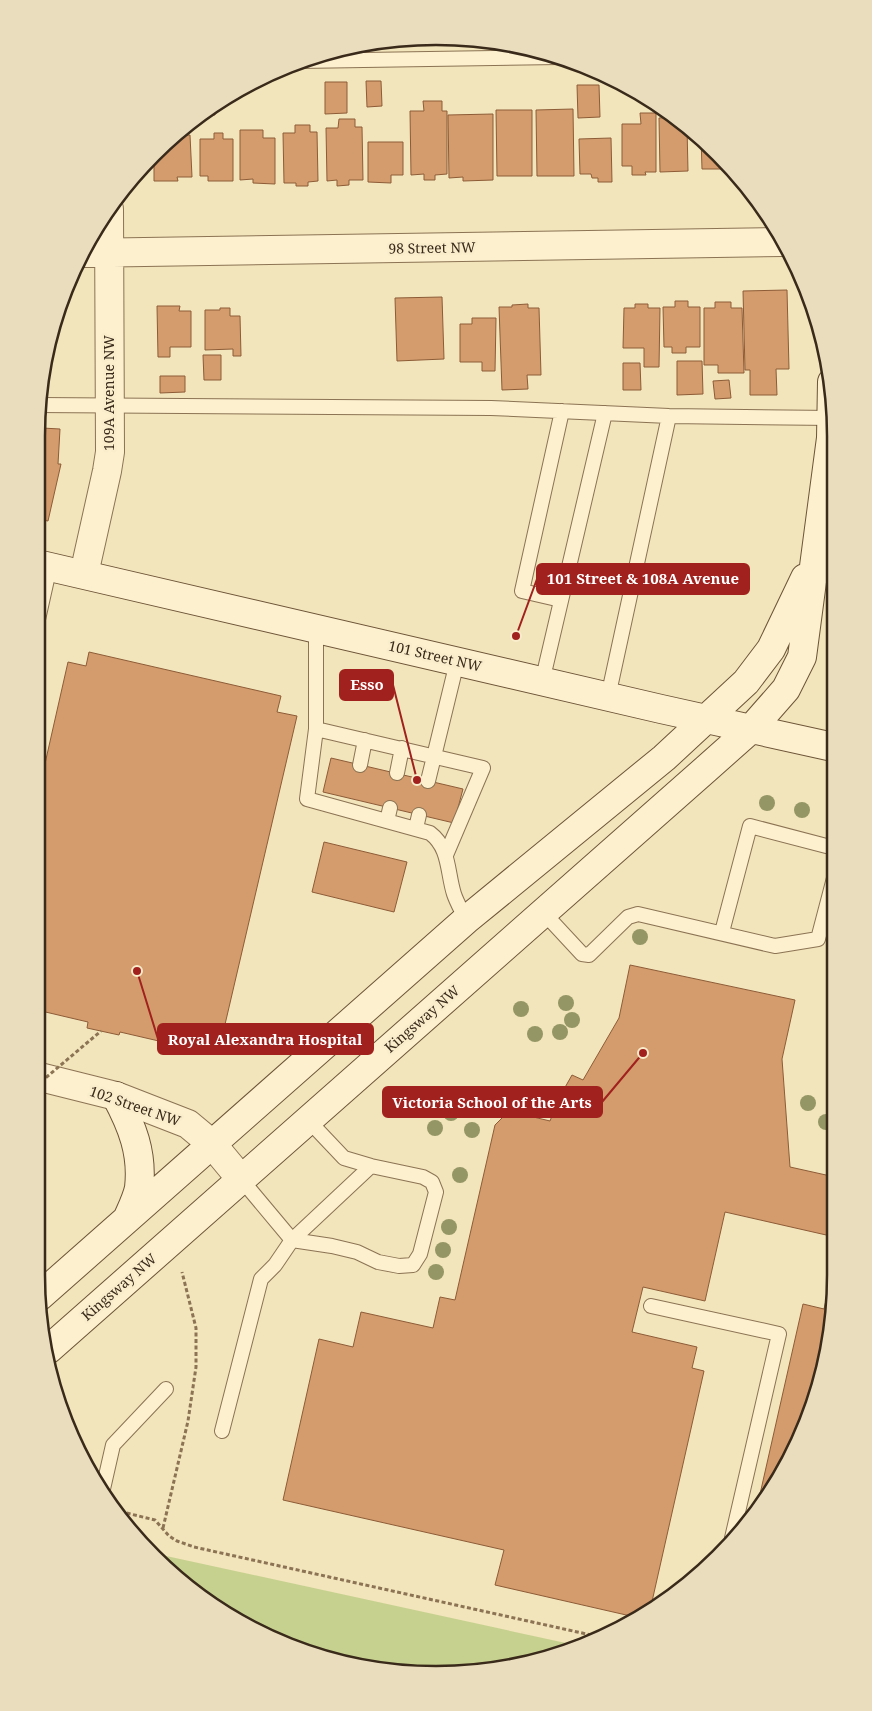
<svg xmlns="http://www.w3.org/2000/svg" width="872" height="1711" viewBox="0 0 872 1711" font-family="'Noto Serif',serif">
	<rect width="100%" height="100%" fill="#f2e4bb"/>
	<path fill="#c7d18f" d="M157,1554l418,91 -87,26 -130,-4 -75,-23 -69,-36z"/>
	<path fill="#d49c6d" stroke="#8d5c37" d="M462,37l27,5v2h-43v-6z
		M366,81h15l1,25 -15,1z
		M325,82h22v31l-22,1z
		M577,85h22l1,32 -22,1z
		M423,101h19v10h5v63l-12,1v5h-11v-6l-13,1 -1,-64h14z
		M215,105v10h-15z
		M573,109l1,67h-37l-1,-66z
		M496,110h36v66h-35z
		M640,113h16v59h-11l1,3h-14v-9h-10v-42h19z
		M493,114v66l-30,1v-4l-14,1 -1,-63z
		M673,117l14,10 1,44 -28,1 -1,-54z
		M339,119h16v8h7l1,53h-14v5l-12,1v-6l-10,1 -1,-53h12z
		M295,125h15v7h7l1,49 -10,1v4h-12v-3h-12l-1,-50h12z
		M240,130h23v8h12v46l-22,-1v-4l-13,1z
		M214,133h9v6h10v42h-25v-5h-8v-37h14z
		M190,135l2,42h-15l1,4h-24v-25l18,-20z
		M701,137l29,31v1h-28z
		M611,138l1,44h-14v-4h-6l-1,-4h-11l-1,-35z
		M368,142h35v33h-12v8l-23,-1z
		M787,290l2,79h-13l1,26h-27v-25h-5l-2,-79z
		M442,297l2,62 -47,2 -2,-63z
		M675,301h13v6h12v40h-14v6h-14v-6h-8l-1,-40h12z
		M715,302h16v6h11l2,65h-26v-8h-14v-57h11z
		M528,304v4h11l2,67h-14l1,14 -26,1 -3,-83h13v-2z
		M635,304h13v4h12l-1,59h-15v-19h-21l1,-40h11z
		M157,306h23l-1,5h12v36h-21v10h-12z
		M220,308h10v8h10l1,40h-8v-7l-28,1v-40h15z
		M472,318h24l-1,53h-13v-9h-22v-38h12z
		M203,355h18v25h-17z
		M677,361h25l1,33 -26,1z
		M623,363h17l1,27h-18z
		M160,376h25v16l-25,1z
		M729,380l2,18 -16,1 -2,-18z
		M37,420h6l-1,8 18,1 -2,35h3l-13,57 -11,-2z
		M89,652l192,44 -4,16 20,4 -74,317 -17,-3 -4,21 -82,-19 -1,3 -32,-7 1,-6 -51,-12v-211l31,-137 18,4z
		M331,758l132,31 -9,34 -131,-31z
		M324,842l83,20 -13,50 -82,-20z
		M630,965l165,35 -13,59 8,108 45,10v60l-110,-25 -20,89 -62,-14 -11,45 65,15 -5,21 12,3 -53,235 -16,11 -140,-32 9,-35 -221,-50 36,-161 34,8 8,-35 72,16 7,-31 15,3 40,-175 9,-9 8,-3 9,1 29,7 9,-23 13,-23 11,5 36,-62z
		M835,1261v40l-13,77 -27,74 -37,51 45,-199 21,5z"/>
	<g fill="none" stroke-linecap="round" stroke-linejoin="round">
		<defs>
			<path id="lane" d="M299,61l260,-4
				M38,405l453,3 178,8 163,2
				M561,600l-39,-9 40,-180
				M37,624l13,-58
				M316,629v100l-9,70 123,34c20,15 17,39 24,61 3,9 8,17 12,26
				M542,682l63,-269
				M608,697l61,-281
				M316,729l167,39 -37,87
				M360,765l5,-25
				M397,773l5,-25
				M428,781l29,-119
				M387,821l3,-13
				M416,828l3,-13
				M543,912l39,42 7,1 39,-38 10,-3 137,32 43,-7 16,-61
				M722,932l28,-106 84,22
				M292,1240l40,6 25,6 21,10 21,4 14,-1 7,-11 16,-62 -4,-10 -9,-5 -52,-11 -27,-8 -36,-38
				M292,1240l79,-74
				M651,1306l128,28 -47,204
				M222,1431l39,-152 14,-14 17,-25 -51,-61
				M103,1489l10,-44 53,-56"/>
			<path id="street" d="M81,253l701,-11
				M84,574l23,-103 3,-19 -1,-243
				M36,1076l80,20 72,28 24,20 29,35"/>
			<path id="secondary" d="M37,564l624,145 172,38
				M116,1096c16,30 27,57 23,92 -2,10 -7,20 -11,29
				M40,1296l426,-376 198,-162 82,-76 25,-33 34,-71
				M49,1349l657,-580 45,-40 35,-40 16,-32 29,-219 1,-56"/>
		</defs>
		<use href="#lane" stroke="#8b7353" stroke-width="16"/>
		<use href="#street" stroke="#8b7353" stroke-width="30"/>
		<use href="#secondary" stroke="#6d5437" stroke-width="30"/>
		<path stroke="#8b7353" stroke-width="3" stroke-dasharray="4 2.5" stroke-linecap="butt" d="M114,1510l41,10 14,16 8,5 17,6 406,90
			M163,1528l25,-107 8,-54v-39l-14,-56"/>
		<use href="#lane" stroke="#fcf0cf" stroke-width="14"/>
		<use href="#street" stroke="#fcf0cf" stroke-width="28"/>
		<use href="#secondary" stroke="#fcf0cf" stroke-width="28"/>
		<path stroke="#8b7353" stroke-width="3" stroke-dasharray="4 2.5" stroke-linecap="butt" d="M36,1086l65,-55"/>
	</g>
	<g fill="#949665">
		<circle cx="767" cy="803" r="8"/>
		<circle cx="802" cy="810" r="8"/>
		<circle cx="640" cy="937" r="8"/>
		<circle cx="566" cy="1003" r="8"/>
		<circle cx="521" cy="1009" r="8"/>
		<circle cx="572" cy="1020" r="8"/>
		<circle cx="560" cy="1032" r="8"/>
		<circle cx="535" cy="1034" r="8"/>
		<circle cx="808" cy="1103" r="8"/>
		<circle cx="451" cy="1113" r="8"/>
		<circle cx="826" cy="1122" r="8"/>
		<circle cx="435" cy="1128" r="8"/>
		<circle cx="472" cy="1130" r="8"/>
		<circle cx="460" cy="1175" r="8"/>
		<circle cx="449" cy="1227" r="8"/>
		<circle cx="443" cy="1250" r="8"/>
		<circle cx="436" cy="1272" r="8"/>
	</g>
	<g text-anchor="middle" stroke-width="5" stroke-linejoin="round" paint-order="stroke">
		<g font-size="14" fill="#392a1a" stroke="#f9edcc">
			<text transform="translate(432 248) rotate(-1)" y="5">98 Street NW</text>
			<text transform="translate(109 393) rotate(-90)" y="5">109A Avenue NW</text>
			<text transform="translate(435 656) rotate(13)" y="5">101 Street NW</text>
			<text transform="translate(422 1019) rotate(-41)" y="5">Kingsway NW</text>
			<text transform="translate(135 1106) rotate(19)" y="5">102 Street NW</text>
			<text transform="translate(119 1287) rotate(-41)" y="5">Kingsway NW</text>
		</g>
	</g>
	<path d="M0 0H872V1711H0ZM436 45H436A391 391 0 0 1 827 436V1275A391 391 0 0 1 436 1666H436A391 391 0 0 1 45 1275V436A391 391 0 0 1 436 45Z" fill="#eaddbe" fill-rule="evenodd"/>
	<path fill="none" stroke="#392a1a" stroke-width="2.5" d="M436 45H436A391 391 0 0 1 827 436V1275A391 391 0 0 1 436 1666H436A391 391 0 0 1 45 1275V436A391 391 0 0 1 436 45Z"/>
	<path fill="none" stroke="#a0211d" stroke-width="2" d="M516 636L537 579M417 780L393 685M137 971L158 1039M643 1053L602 1102"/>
	<g fill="#a0211d" stroke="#f9edcc" stroke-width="2">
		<circle cx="516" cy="636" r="5"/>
		<circle cx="417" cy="780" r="5"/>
		<circle cx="137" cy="971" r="5"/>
		<circle cx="643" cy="1053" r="5"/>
	</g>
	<g fill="#a0211d" stroke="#a0211d" stroke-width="2">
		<rect x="537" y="564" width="212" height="30" rx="5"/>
		<rect x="340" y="670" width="53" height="30" rx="5"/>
		<rect x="158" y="1024" width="215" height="30" rx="5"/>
		<rect x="383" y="1087" width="219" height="30" rx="5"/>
	</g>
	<g font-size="15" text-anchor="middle" font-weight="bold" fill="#fff">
		<text x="643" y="584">101 Street &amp; 108A Avenue</text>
		<text x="367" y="690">Esso</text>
		<text x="265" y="1045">Royal Alexandra Hospital</text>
		<text x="492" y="1108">Victoria School of the Arts</text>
	</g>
</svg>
